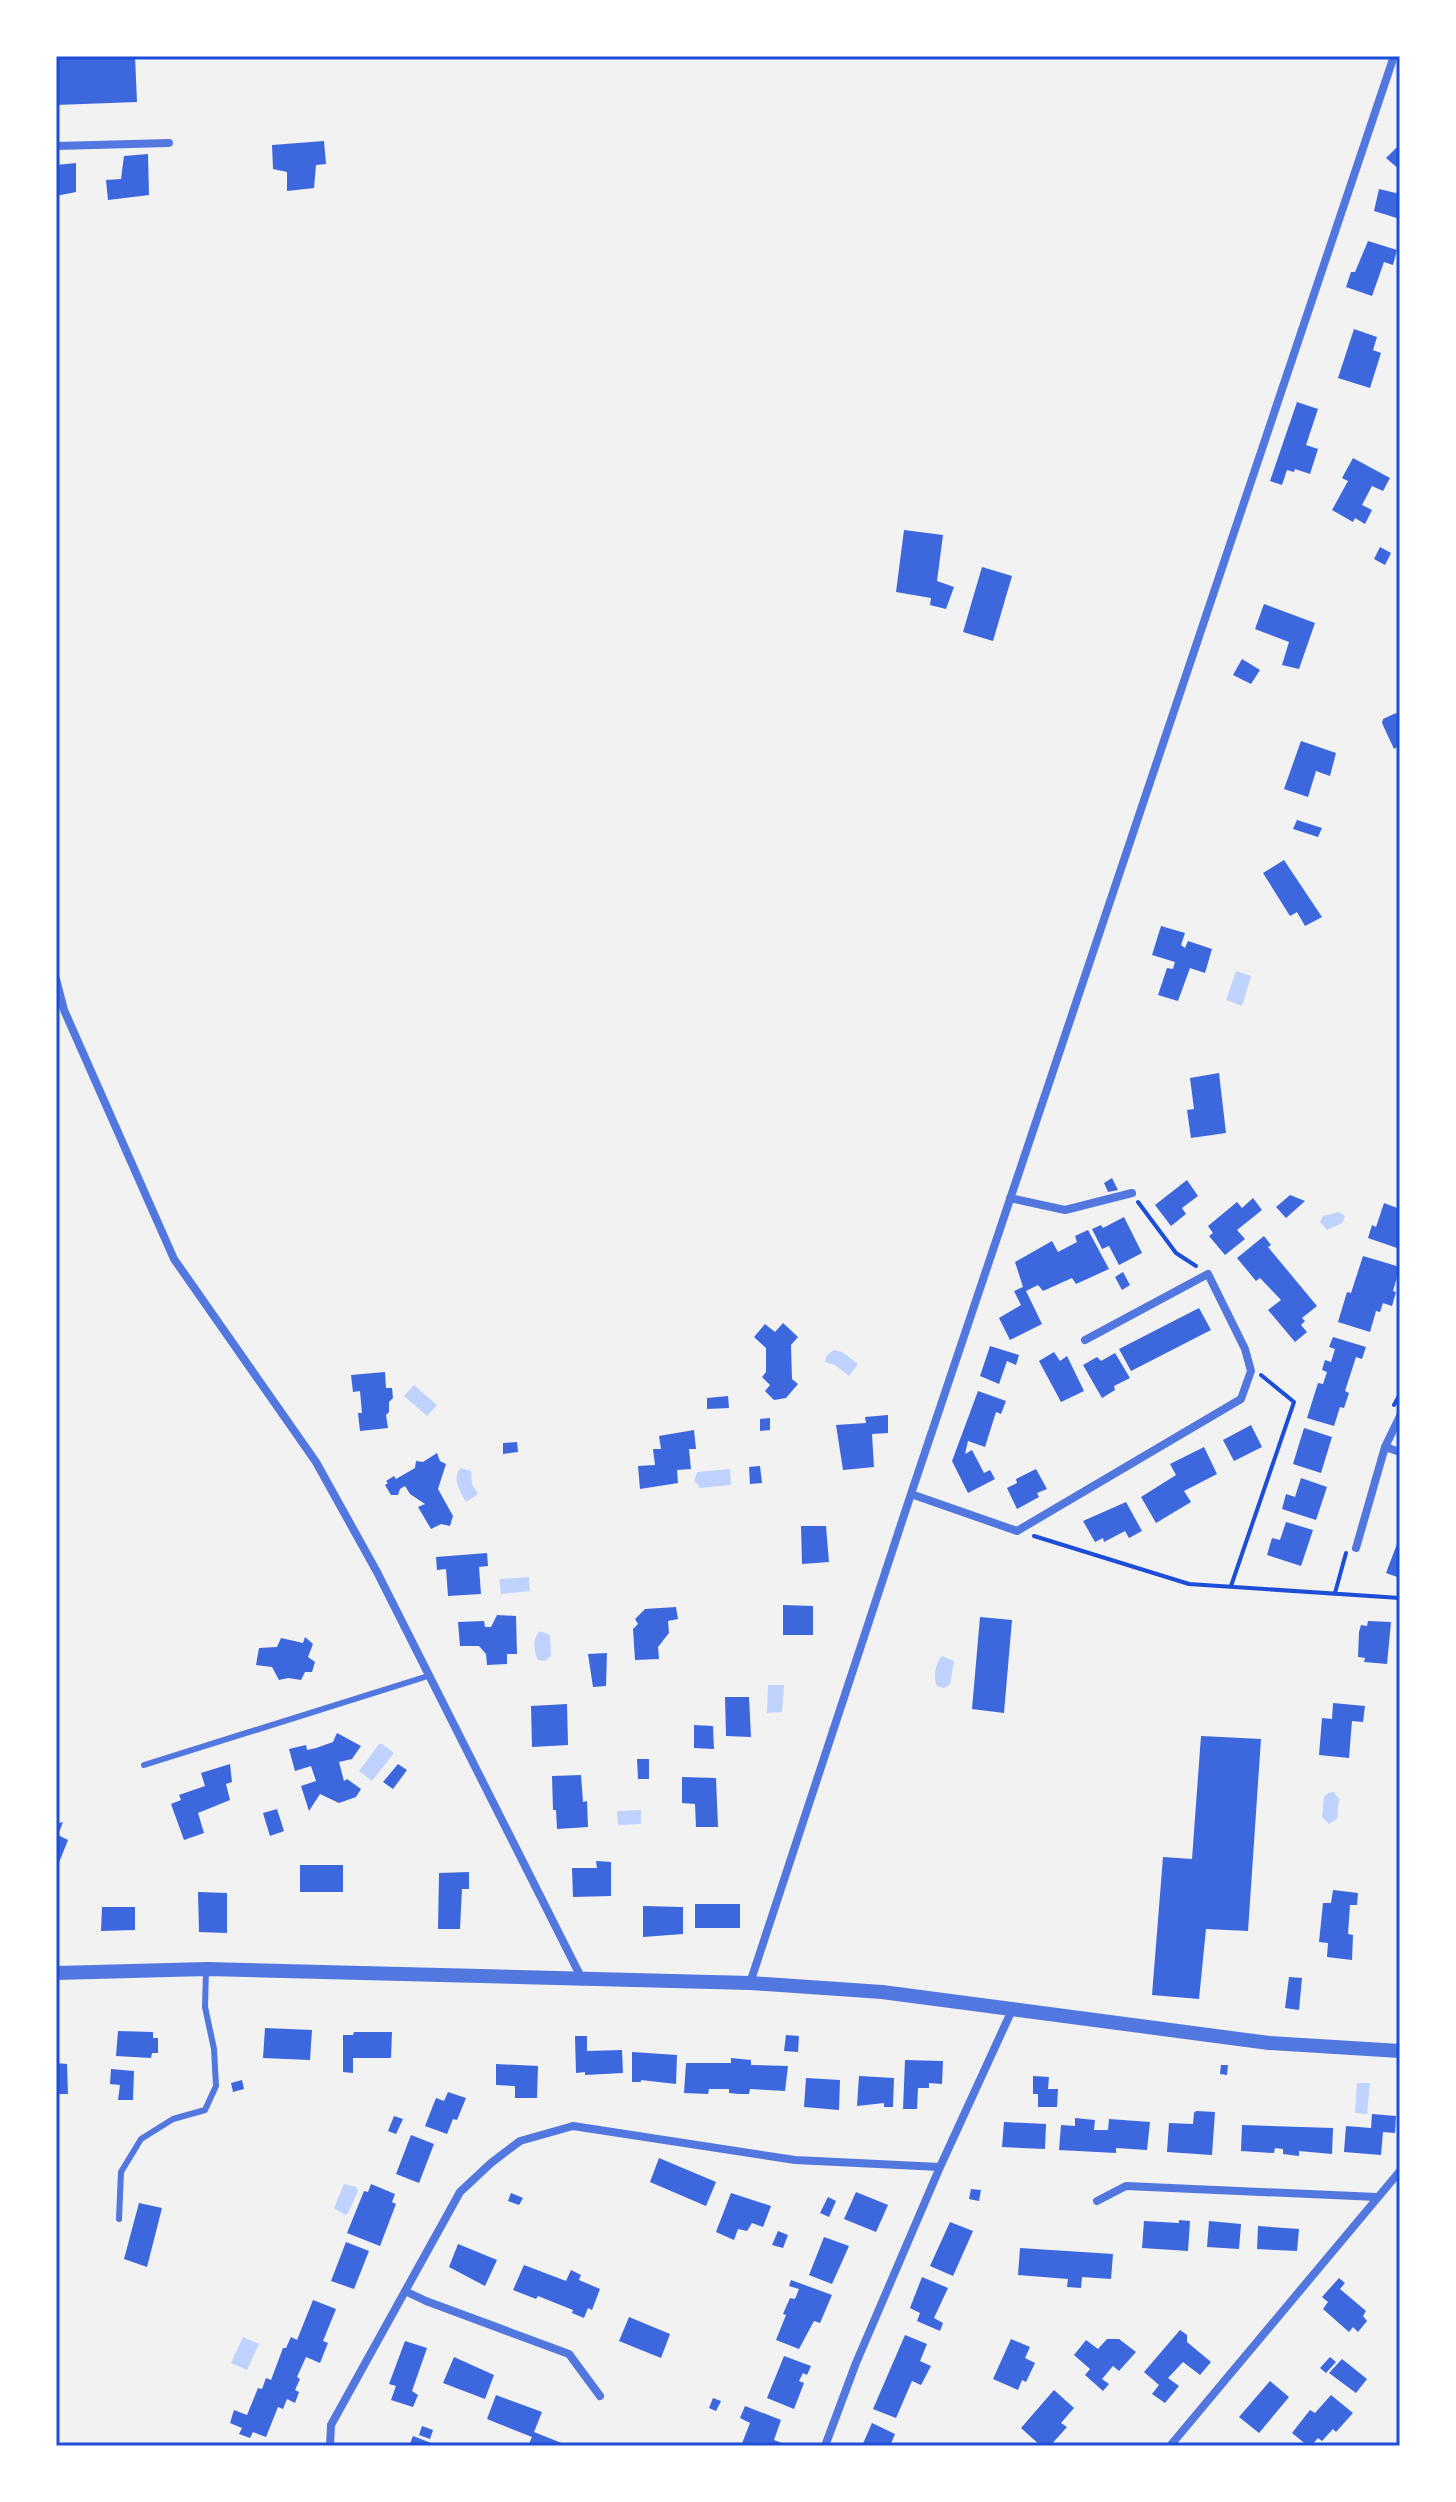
<svg xmlns="http://www.w3.org/2000/svg" width="1456" height="2502" viewBox="0 0 1456 2502" font-family="'Fira Sans Condensed',sans-serif">
	<rect width="100%" height="100%" fill="#f2f2f2"/>
	<path fill="#bfd3fe" d="M1236,971l15,5 -9,30 -16,-6z
		M1339,1212l6,4 -3,7 -15,7 -7,-8 3,-6z
		M834,1350l8,2 16,12 -9,12 -14,-11 -10,-3 2,-7z
		M414,1385l23,20 -10,11 -23,-20z
		M461,1468l10,3 1,13 6,10 -12,8c-6,-11 -15,-24 -5,-34z
		M730,1469l1,16 -32,3 -1,-4 -4,-2 3,-10z
		M529,1577l1,14 -29,3 -2,-15z
		M540,1631l10,4 1,21 -6,5 -7,-1c-4,-8 -6,-22 2,-29z
		M942,1656l12,5 -4,23 -6,4 -7,-2c-4,-8 -2,-23 5,-30z
		M768,1685h16l-2,27 -15,1z
		M379,1744h3l12,9 -22,28 -13,-10z
		M1334,1792l5,7 -2,20 -8,5 -7,-7 2,-20 4,-4z
		M641,1810v14l-23,1 -1,-14z
		M1357,2083h13l-3,31 -12,-1z
		M344,2184l12,3 2,4 -10,22 -3,2 -11,-7z
		M243,2337l16,7 -12,26 -16,-7z"/>
	<path fill="#3d67dc" d="M56,56h79l2,46 -81,3z
		M324,141l2,23 -10,1 -2,23 -27,3v-19l-14,-3 -1,-24z
		M1400,144v26l-14,-12z
		M148,154l1,41 -41,5 -2,-20 15,-1 3,-23z
		M76,163v29l-20,4v-31z
		M1379,189l21,5v25l-26,-8z
		M1368,241l29,9 -4,15 -9,-3 -12,34 -26,-9 5,-15h4z
		M1354,329l23,8 -4,13 8,3 -11,35 -32,-10z
		M1297,402l21,7 -12,36 12,4 -8,25 -15,-5 -1,3 -7,-2 -5,15 -12,-4z
		M1353,458l37,20 -7,13 -11,-5 -10,19 10,5 -7,14 -10,-6 -2,4 -21,-12 16,-29 -6,-3z
		M904,530l39,5 -6,46 17,6 -8,22 -16,-4 1,-7 -35,-6z
		M1380,547l11,6 -6,12 -11,-6z
		M982,567l30,9 -19,65 -30,-9z
		M1264,604l51,19 -16,46 -17,-4 7,-23 -34,-13z
		M1242,659l18,11 -9,14 -18,-9z
		M1396,713l1,2 3,-1v31l-6,4 -12,-26 1,-4z
		M1301,741l35,12 -6,23 -14,-5 -8,26 -24,-8z
		M1297,820l25,8 -4,9 -25,-8z
		M1284,860l38,57 -17,9 -8,-14 -7,4 -27,-43z
		M1161,926l24,7 -4,12 4,3 3,-7 24,8 -7,24 -15,-5 -12,33 -20,-6 9,-27 6,1 2,-7 -23,-7z
		M1219,1073l7,60 -35,5 -4,-28 7,-1 -4,-31z
		M1112,1178l6,12 -10,2 -4,-9z
		M1187,1180l11,16 -16,12 4,6 -15,12 -16,-21z
		M1290,1195l15,6 -19,17 -10,-11z
		M1253,1198l9,12 -25,20 8,9 -20,16 -16,-19 4,-3 -5,-7 29,-24 5,6z
		M1384,1203l16,6v40l-32,-11 4,-13 4,2z
		M1124,1217l18,36 -23,12 -10,-19 -7,3 -10,-20 9,-4 2,3z
		M1088,1230l21,39 -33,15 -4,-6 -29,13 -5,-6 -12,6 16,33 -32,16 -11,-22 22,-13 -7,-14 9,-4 -8,-25 37,-21 6,11 19,-10 -2,-6z
		M1264,1236l7,9 -3,2 49,59 -15,12 3,3 -4,4 6,7 -12,10 -27,-32 13,-10 -21,-22 -4,3 -19,-23z
		M1363,1256l37,11 -7,24 3,1 -4,14 -9,-3 -3,9 -4,-1 -6,21 -32,-10 9,-30 4,1z
		M1123,1272l7,13 -8,5 -7,-13z
		M1199,1308l12,22 -80,41 -12,-22z
		M783,1323l15,14 -7,8 1,34 6,5 -12,14 -12,2 -9,-9 5,-6 -8,-8 4,-5v-24l-12,-11 11,-13 10,8z
		M1333,1337l33,10 -4,12 -6,-2 -11,34 4,2 -5,15 -4,-1 -6,19 -27,-8 11,-35 5,1 4,-12 -5,-2 3,-10 6,2 4,-13 -6,-2z
		M990,1346l29,9 -3,10 -9,-4 -8,23 -19,-8z
		M1054,1352l6,9 7,-5 17,35 -23,11 -22,-41z
		M1115,1353l15,25 -16,8 1,4 -13,8 -19,-33 14,-8 4,4z
		M385,1372l1,16h6l1,10 -4,4v10l-3,3 2,13 -28,3 -2,-18h4l-2,-22 -7,1 -2,-17z
		M978,1391l28,10 -5,13 -5,-2 -11,35 -17,-6 -3,13 7,-4 12,23 6,-3 5,9 -27,14 -16,-32z
		M728,1396l1,12 -22,1v-11z
		M888,1415v18l-16,1 2,33 -31,3 -7,-45 30,-2 -1,-6z
		M770,1418v12l-10,1v-12z
		M1251,1425l11,22 -28,14 -11,-21z
		M1304,1428l28,9 -11,36 -28,-9z
		M694,1430l2,19h-7l2,20 -14,1 1,13 -38,6 -2,-23 17,-1 -2,-16h8l-2,-13z
		M517,1442l1,10 -15,2v-11z
		M1204,1447l13,27 -33,17 7,11 -35,21 -15,-26 35,-22 -6,-11z
		M437,1453l3,8 6,3 -8,25 15,27 -3,10 -9,-2 -10,5 -13,-22 7,-3 -15,-10 -5,-8 -5,3 -2,6h-7l-6,-10 3,-2 -2,-2 8,-5 2,3 19,-11 1,-7 7,1z
		M760,1466l2,17 -12,1 -1,-17z
		M1036,1469l11,20 -10,4 2,4 -22,12 -10,-21 10,-5 -1,-4z
		M1301,1478l26,9 -11,33 -34,-11 4,-15 9,3z
		M1126,1502l16,29 -13,7 -4,-7 -21,11 -1,-4 -8,4 -12,-21z
		M1286,1522l27,8 -12,36 -34,-11 5,-17 8,2z
		M801,1526h25l3,36 -27,2z
		M1400,1536v42l-14,-5z
		M487,1553l1,13 -9,1 2,27 -33,2 -2,-27 -9,1 -1,-13z
		M783,1605l30,1v29h-30z
		M676,1607l2,12 -10,2 1,12 -11,14 1,12 -24,1 -2,-31 5,-5 -3,-5 10,-10z
		M497,1615l19,1 1,38h-10v10l-20,1 -1,-11 -7,-8h-19l-2,-24 26,-1 1,6h6z
		M980,1617l32,3 -8,93 -32,-4z
		M1368,1621l23,1 -4,42 -23,-2 1,-4 -7,-1 1,-25 2,-7 6,1z
		M305,1637l8,7 -5,13 7,5 -3,10h-7l-4,8 -13,-2 -9,2 -7,-13 -16,-2 3,-17 18,-1 4,-9 22,5z
		M607,1653l-1,33 -13,1 -5,-33z
		M725,1697h24l2,40 -25,-1z
		M1333,1703l32,3 -2,16 -11,-1 -3,37 -30,-3 3,-37 10,1z
		M567,1704l1,41 -36,2 -1,-41z
		M694,1725l19,1 1,23 -20,-1z
		M337,1733l24,13 -9,13 -13,3 5,19 3,-2 14,10 -5,8 -17,6 -19,-9 -11,17 -8,-25 15,-5 -5,-15 -16,5 -6,-22 17,-4 1,5 9,-2 17,-6z
		M1201,1736l60,3 -13,192 -42,-2 -7,70 -47,-4 11,-138 29,2z
		M637,1759h12v20h-11z
		M230,1764l2,18 -6,2 4,16 -32,13 6,20 -20,7 -13,-36 10,-4 -2,-5 26,-9 -4,-13z
		M398,1764l9,6 -14,19 -10,-7z
		M581,1775l2,27 4,-1 1,26 -31,2 -1,-19h-3l-1,-34z
		M682,1777l34,1 2,49h-22l-1,-23 -13,-1z
		M277,1809l7,22 -14,5 -7,-23z
		M63,1822l-5,13 10,5 -12,30v-46z
		M596,1861l15,1v34l-38,1 -1,-29h25z
		M300,1865h43v27h-43z
		M469,1872v17h-7l-2,40h-22l1,-56z
		M1333,1890l25,3 -1,12h-7l-2,29 5,1 -1,25 -25,-3 1,-14 -9,-1 4,-39h8z
		M198,1892l29,1v40l-28,-1z
		M695,1904h45v24h-45z
		M643,1906l40,1v27l-40,3z
		M102,1907h33v23l-34,1z
		M1289,1977l13,1 -3,32 -14,-2z
		M265,2028l47,2 -2,30 -47,-2z
		M118,2031l35,1v6h5v15h-6l-1,5 -35,-2z
		M354,2032h38l-1,26h-38v15l-10,-1v-37h10z
		M786,2035l13,1 -1,16 -14,-1z
		M575,2036h12v15l35,-1 1,23 -38,2v-3l-9,1z
		M632,2052l45,3 -1,29 -35,-4v2h-9z
		M731,2058l20,2v5l37,1 -3,25 -35,-2 -1,5h-10l-10,-1v-4h-20l-1,5 -24,-1 2,-30h45z
		M905,2060l38,1 -1,23 -13,-1v5h-11l-1,21h-14z
		M56,2063l11,1 1,30h-12z
		M496,2064l42,2 -1,32h-22v-12l-19,-1z
		M1221,2065h7l-1,10 -7,-1z
		M111,2069l23,2 -1,29h-15l2,-15 -10,-1z
		M859,2076l35,2 -1,29h-9v-4l-27,3z
		M1033,2076l16,1 -1,12h10l-1,18h-19v-13h-5z
		M806,2078l34,2 -1,30 -35,-3z
		M242,2080l2,9 -11,3 -2,-9z
		M448,2092l18,6 -9,22 -4,-1 -6,15 -22,-8 11,-28 8,3z
		M1196,2111l19,1 -3,43 -45,-3 2,-29 24,1 1,-11z
		M1372,2114l24,2 -1,17 -12,-1 -2,23 -37,-3 2,-26 25,2z
		M394,2116l9,3 -7,15 -8,-3z
		M1075,2118l20,2 -1,10h14l1,-11 41,3 -3,28 -31,-2v5l-57,-3 2,-25 14,1z
		M1004,2122l42,2 -1,25 -43,-2z
		M1242,2125l91,3 -1,26 -33,-3v5l-16,-2v-5l-8,-1 -1,5 -33,-2z
		M411,2135l23,9 -15,39 -23,-9z
		M659,2158l57,24 -10,24 -56,-24z
		M371,2184l24,10 -3,8 4,2 -16,42 -33,-13 17,-42 4,1z
		M971,2189l10,1 -2,11 -10,-2z
		M856,2192l32,13 -12,27 -32,-13z
		M511,2193l12,5 -4,7 -11,-4z
		M731,2193l40,13 -8,21 -11,-4 -5,8 -9,-2 -4,11 -18,-8z
		M828,2197l8,4 -7,16 -9,-4z
		M139,2203l23,5 -15,59 -23,-8z
		M1179,2220l11,1 -2,30 -46,-3 2,-27 35,2z
		M1209,2221l32,3 -2,25 -32,-2z
		M950,2222l23,9 -20,45 -23,-10z
		M1258,2226l41,3 -2,22 -40,-2z
		M778,2231l10,4 -5,13 -11,-3z
		M824,2237l25,9 -17,38 -23,-9z
		M346,2242l23,9 -15,38 -23,-8z
		M458,2244l39,16 -12,26 -36,-19z
		M1020,2248l93,6 -2,25 -29,-2 -1,11 -14,-1 1,-8 -50,-4z
		M524,2265l42,16 5,-11 10,5 -2,5 21,9 -8,21 -4,-2 -4,10 -12,-5 1,-3 -35,-14 -2,3 -23,-9z
		M922,2277l26,11 -14,30 9,5 -3,8 -23,-10 3,-8 -10,-5z
		M1339,2278l6,5 -5,6 26,22 -3,5 4,5 -9,11 -5,-5 -4,5 -26,-23 5,-7 -6,-5z
		M791,2280l41,15 -12,28 -6,-2 -15,28 -23,-9 10,-25 -3,-1 7,-16 5,1 4,-10 -10,-3z
		M313,2300l23,9 -13,32 5,2 -8,20 -14,-6 -9,20 3,2 -5,11 4,2 -4,11 -8,-4 -4,10 -5,-2 -12,30 -13,-5 -3,6 -11,-4 3,-6 -12,-5 4,-13 13,5 11,-27 4,1 4,-11 5,2 12,-32h3l5,-11 6,3z
		M629,2317l41,17 -9,24 -42,-17z
		M1180,2330l7,5v7l24,20 -11,13 -17,-13 -15,16 11,8 -14,17 -13,-9 7,-9 -15,-13z
		M905,2335l22,9 -7,17 11,5 -10,19 -9,-4 -16,37 -23,-9z
		M1011,2339l19,8 -5,11 10,5 -9,19 -4,-2 -4,10 -25,-11z
		M1107,2339h12l17,13 -17,19 -6,-5 -11,13 7,5 -6,7 -18,-16 5,-6 -16,-14 12,-15 12,9z
		M405,2341l22,7 -15,43 6,4 -5,12 -22,-7 5,-14 -7,-2z
		M784,2356l27,10 -4,9 -4,-2 -4,8 5,2 -10,26 -27,-11z
		M454,2357l40,18 -9,24 -42,-16z
		M1330,2357l6,5 -10,11 -6,-5z
		M1342,2359l25,20 -11,14 -27,-20z
		M1270,2381l19,16 -30,36 -20,-16z
		M1054,2390l20,18 -13,15 6,4 -17,19h-9l-20,-18z
		M496,2395l46,17 -8,20 35,14h-41l4,-9 -45,-18z
		M1331,2395l22,18 -17,19 -3,-3 -11,12 -4,-3 -7,8h-3l-16,-13 18,-23 5,3z
		M713,2398l8,3 -5,10 -7,-3z
		M745,2406l36,14 -7,20 8,3 -1,3h-40l9,-23 -10,-5z
		M872,2423l23,11 -5,12h-28z
		M422,2426l11,4 -3,9 -11,-4z
		M413,2436l26,10h-30z"/>
	<g fill="none" stroke-linecap="round" stroke-linejoin="round">
		<path stroke="#1d4ed8" stroke-width="4" d="M1138,1202l38,51 20,13
			M1394,1405l6,-11
			M1034,1536l155,48 211,14
			M1231,1586l63,-184 -33,-27
			M1335,1593l11,-40"/>
		<path stroke="#5277de" stroke-width="6" d="M144,1765l284,-89
			M119,2219l2,-47 20,-33 32,-20 32,-9 11,-24 -2,-37 -9,-42 1,-37"/>
		<path stroke="#5277de" stroke-width="8" d="M56,146l113,-3
			M56,979l8,31 110,249 142,203 61,110 205,407
			M1010,1198l55,12 67,-17
			M1385,1447l15,5
			M911,1494l106,37 224,-132 10,-28 -6,-22 -37,-75 -123,66
			M1356,1548l29,-101 15,-31
			M750,1983l161,-489 483,-1438
			M1097,2201l29,-15 251,11
			M405,2291l21,10 143,53 31,42
			M330,2446l1,-21 129,-233 31,-29 29,-22 53,-15 222,34 145,7
			M825,2446l31,-83 84,-196 72,-157
			M1170,2446l230,-275"/>
		<path stroke="#5277de" stroke-width="14" d="M56,1973l151,-4 543,14 132,9 387,51 131,8"/>
	</g>
	<rect width="1456" height="2502" fill="none" stroke="#ffffff" stroke-width="116"/>
	<rect x="58" y="58" width="1340" height="2386" fill="none" stroke="#1d4ed8" stroke-width="3"/>
</svg>
